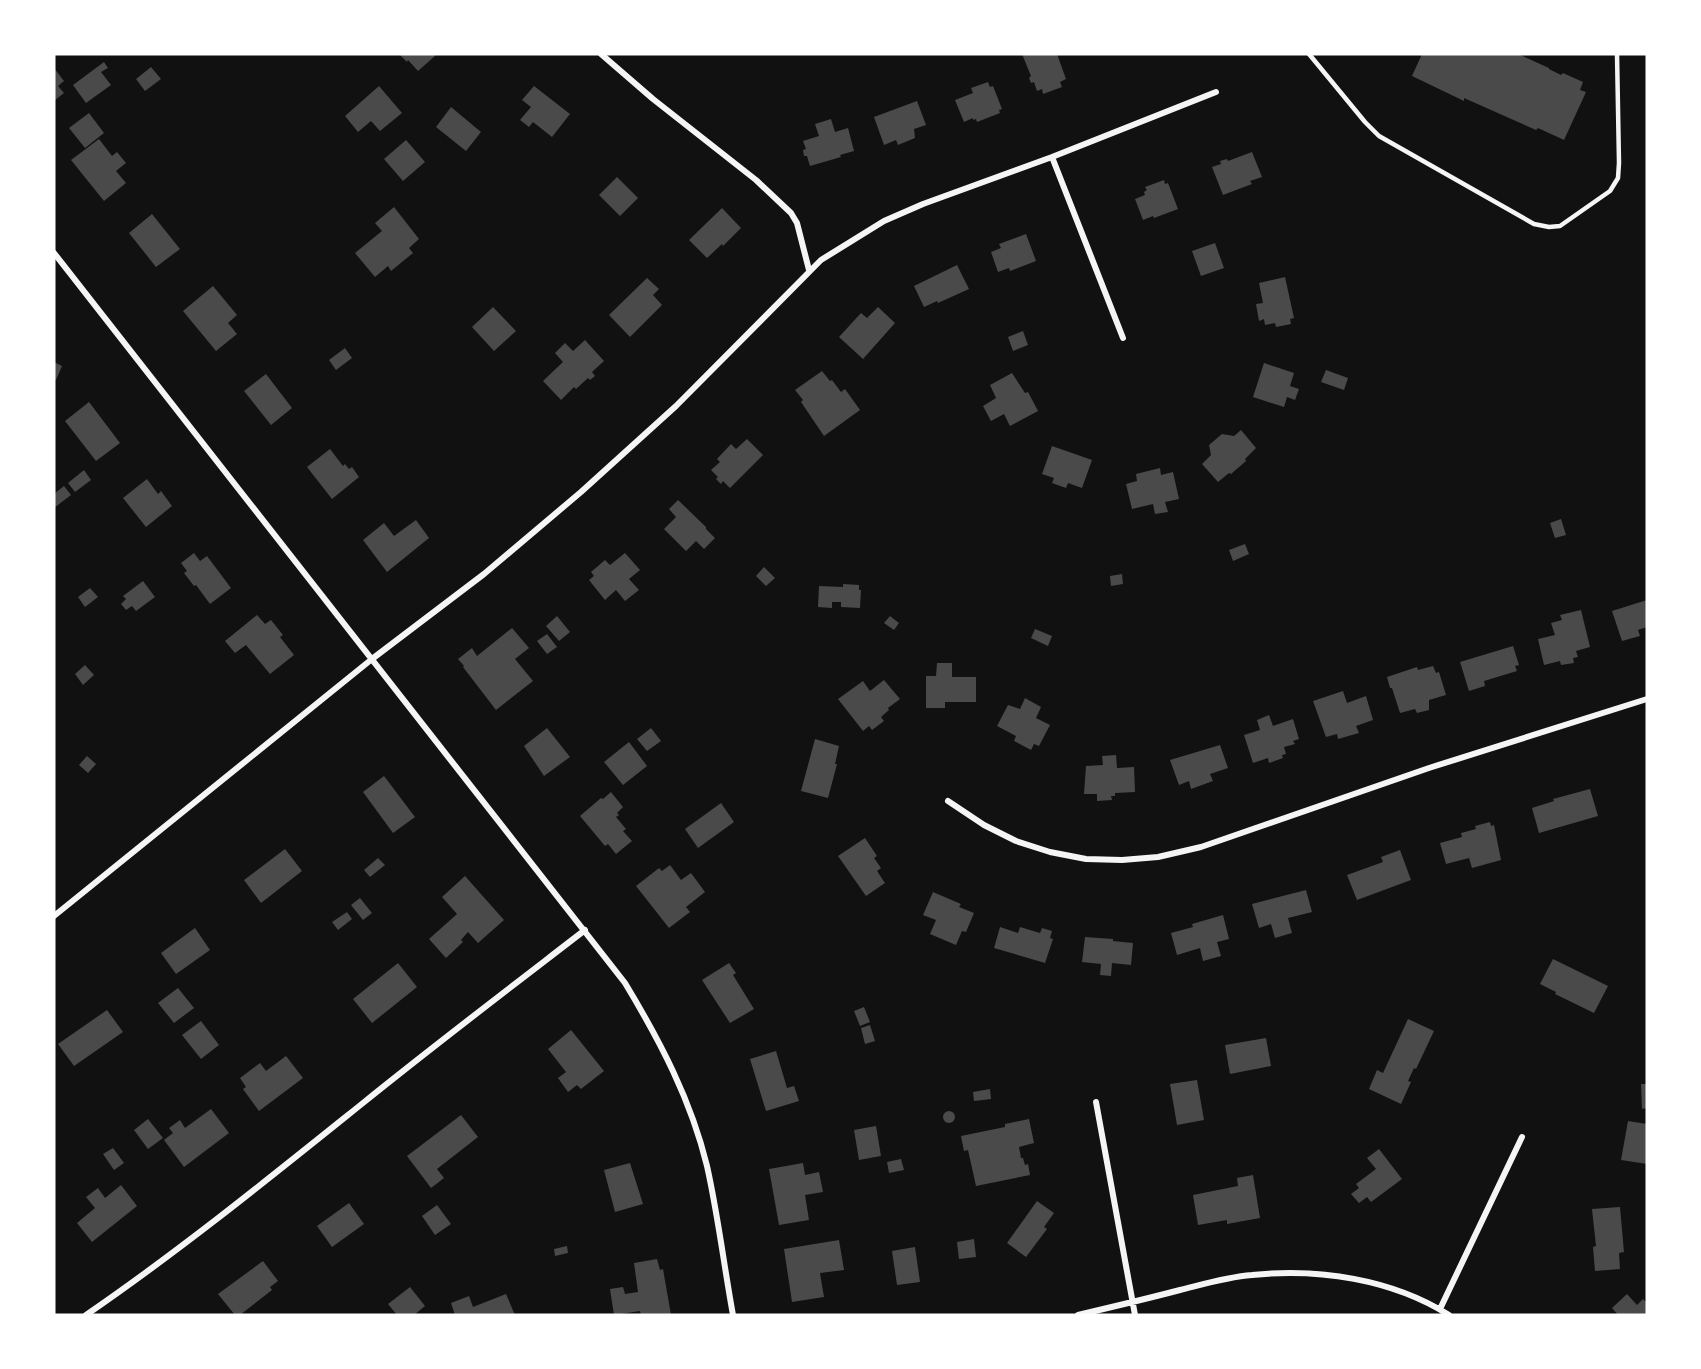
<svg xmlns="http://www.w3.org/2000/svg" width="1701" height="1369" viewBox="0 0 1701 1369" font-family="'Fira Sans Condensed',sans-serif">
	<rect width="100%" height="100%" fill="#111"/>
	<path fill="#4a4a4a" d="M399,54h35l1,2 -17,15 -10,-11 -1,2z
		M1022,54h35l9,25 -6,3 2,5 -19,7 -1,-5 -5,2 -3,-9 -3,1 -2,-5 2,-2z
		M1422,54h96l31,14v1l12,6 2,-2 20,9 -3,8 6,2 -22,48 -26,-12 -2,2 -72,-32v3l-52,-25z
		M104,62l4,6 -7,4 10,13 -25,18 -13,-18z
		M151,67l10,12 -16,12 -9,-12z
		M54,68l10,13 -6,5 6,7 -10,8z
		M988,82l2,5 3,-1 9,23 -3,1 1,3 -23,9 -1,-3 -3,1v-2l-9,4 -9,-22 18,-7 -2,-5z
		M379,86l23,27 -22,18 -9,-10 -13,11 -13,-16z
		M534,86l36,28 -18,23 -19,-15 -4,5 -9,-7 11,-13 -9,-7z
		M917,101l9,24 -12,4 1,9 -17,7 -2,-5 -12,5 -10,-28z
		M451,107l30,25 -15,19 -30,-24z
		M89,113l15,20 -19,15 -16,-20z
		M831,119l4,13 13,-4 6,23 -14,4 1,2 -31,9 -3,-10h-3l-1,-6 3,-1 -3,-8 16,-5 -4,-12z
		M99,139l13,17 5,-4 9,11 -10,8 10,12 -22,18 -33,-41z
		M406,140l19,22 -22,19 -19,-22z
		M1252,152l10,25 -12,4 2,3 -29,11 -11,-28 9,-3 -1,-3 7,-2 1,2z
		M617,177l21,21 -18,18 -21,-21z
		M1164,180l1,4 3,-1 10,26 -24,9 -1,-2 -10,4 -8,-21 10,-4 -1,-3 3,-2 -2,-3z
		M394,207l25,32 -10,9 4,5 -22,18 -3,-5 -13,11 -20,-24 27,-22 -7,-8z
		M722,208l19,20 -18,18 -1,-2 -15,14 -18,-18z
		M152,214l28,35 -24,18 -27,-34z
		M1026,234l10,27 -26,10 -1,-3 -11,4 -7,-20 10,-4 -2,-4z
		M1215,243l9,25 -23,8 -9,-25z
		M957,265l12,24 -31,14 -1,-2 -13,6 -10,-21z
		M1285,277l9,41 -4,1 1,5 -15,3 -1,-4 -10,2 -1,-6 -5,2 -3,-17 7,-1 -4,-20z
		M647,278l12,11 -6,6 9,10 -32,32 -21,-22z
		M213,286l24,29 -9,8 9,11 -21,17 -33,-40z
		M493,307l23,24 -22,20 -22,-24z
		M878,307l17,16 -32,36 -24,-22 22,-24 6,5z
		M1023,331l5,14 -15,6 -5,-14z
		M585,340l19,21 -12,11 3,4 -5,4 -2,-2 -12,11 -2,-2 -13,13 -18,-19 20,-19 -8,-9 10,-10 8,8z
		M345,348l7,10 -16,12 -7,-10z
		M54,362l8,4 -6,14 -2,-1z
		M1264,363l30,10 -4,13 9,3 -4,11 -8,-3 -3,10 -31,-10z
		M1326,370l22,8 -4,12 -23,-8z
		M822,371l8,10 2,-1 9,12 4,-3 15,21 -36,26 -23,-34 2,-2 -8,-10z
		M1012,373l13,20 3,-1 10,19 -28,15 -6,-12 -13,7 -8,-15 13,-8 -6,-13z
		M266,374l26,34 -21,17 -27,-34z
		M89,402l31,41 -24,18 -31,-40z
		M1241,430l15,18 -11,11 1,2 -15,13 -2,-1 -11,9 -16,-18 9,-9 -2,-10 13,-11 12,2z
		M747,439l16,16 -33,33 -7,-7 -2,3 -5,-5 2,-2 -7,-7 9,-8 -3,-3 14,-15 5,5z
		M1052,446l40,14 -10,28 -14,-5 -2,5 -14,-5 2,-5 -12,-4z
		M330,449l13,17 2,-2 4,5 3,-2 7,10 -27,22 -25,-32z
		M1160,468l1,7 12,-3 6,27 -14,3 3,10 -13,2 -2,-10 -21,5 -6,-25 11,-3 -1,-7z
		M84,470l7,10 -16,12 -7,-9z
		M147,479l11,15 3,-3 11,15 -26,21 -23,-29z
		M64,486l7,9 -17,13v-14z
		M678,500l28,27v2l9,9 -11,11 -8,-8 -10,10 -22,-22 12,-12 -7,-8z
		M1561,519l5,16 -11,3 -5,-15z
		M416,520l13,18 -42,34 -24,-32 21,-17 10,13z
		M1245,544l4,10 -16,7 -4,-11z
		M194,553l6,8 7,-5 24,32 -21,16 -14,-19 -2,1 -10,-13 3,-2 -6,-8z
		M625,553l15,17 -11,9 10,11 -14,11 -9,-11 -11,10 -16,-20 5,-4 -3,-4 14,-12 5,5z
		M764,567l11,11 -9,8 -10,-10z
		M1122,574l1,10 -12,2 -1,-10z
		M143,581l12,16 -19,14 -4,-5 -6,4 -5,-6 5,-5 -3,-3z
		M843,584l16,1v5h2l-1,18 -19,-1v-5h-9v6l-14,-1 1,-21 24,1z
		M90,588l8,9 -13,10 -7,-10z
		M1647,600v27l-9,3 2,6 -18,5 -10,-30z
		M1581,610l9,37 -14,4 2,6 -5,1 1,5 -13,2 -1,-4 -16,4 -6,-26 17,-4 -4,-12 11,-3 -2,-5z
		M257,615l8,9 6,-4 12,15 -3,2 14,18 -24,19 -24,-29 -11,8 -10,-12z
		M557,616l13,16 -11,9 -13,-15z
		M890,616l9,7 -5,7 -10,-7z
		M512,628l17,20 -14,11 18,22 -37,29 -33,-43 1,-1 -6,-7 14,-11 5,8z
		M1035,629l17,7 -4,10 -17,-8z
		M547,634l10,13 -10,7 -10,-13z
		M1513,646l6,19 -4,1 2,5 -33,10 1,5 -16,5 -9,-29z
		M937,663h15v14h24v25h-31v6h-19v-32h10z
		M85,665l9,10 -11,10 -8,-11z
		M1433,666l3,7 3,-1 7,23 -17,5v10l-12,3 -2,-4 -15,4 -8,-25h-2l-3,-11 30,-10 1,3z
		M884,680l16,19 -12,9 1,2 -8,7 3,4 -12,9 -3,-4 -6,5 -25,-32 25,-18 7,10z
		M1343,691l4,12 19,-7 7,24 -17,6 3,7 -21,6 -1,-5 -11,3 -13,-36z
		M1025,698l16,9 -5,11 14,7 -11,21 -5,-2 -3,6 -17,-9 2,-5 -19,-10 11,-21 12,4z
		M1269,715l4,11 20,-7 6,20 -6,2 2,3 -11,3 2,7 -4,1 1,3 -14,5 -1,-5 -15,5 -9,-28 16,-5 -3,-10z
		M547,728l23,29 -26,19 -20,-30z
		M651,728l10,13 -14,10 -10,-12z
		M815,739l24,7 -4,18h2l-9,34 -27,-7z
		M629,742l18,24 -24,19 -19,-23z
		M1220,745l8,23 -18,6 3,7 -22,8 -2,-8 -10,4 -9,-25z
		M1116,755l1,13 17,-1 1,25 -20,1v3h-4l1,4 -15,1v-7h-13l2,-28 17,-1 -1,-9z
		M87,756l9,8 -8,9 -9,-8z
		M384,776l31,41 -22,16 -30,-41z
		M1590,789l8,27 -59,17 -7,-25 22,-7 -1,-2z
		M611,792l12,15 -6,6 2,2 -3,2 10,12 -3,2 9,10 -16,13 -8,-10 -3,2 -25,-30 21,-18 2,1z
		M721,803l13,19 -36,26 -13,-19z
		M1490,822l1,4 3,-1 7,35 -29,8 -3,-10 -23,6 -6,-21 22,-6 -1,-4 15,-4 -1,-3z
		M865,838l12,18 -3,2 7,10 -4,3 8,12 -19,13 -28,-40z
		M285,849l17,22 -41,32 -17,-23z
		M1400,850l11,30 -54,20 -10,-25 36,-13 -2,-5z
		M378,858l7,7 -15,12 -6,-7z
		M670,865l11,15 10,-7 14,19 -19,15 4,5 -21,16 -33,-42 23,-18 3,3z
		M465,876l39,44 -26,23 -10,-11 -7,8 2,2 -17,16 -17,-19 28,-25 -15,-17z
		M1306,890l6,22 -24,6 4,15 -17,5 -4,-14 -12,4 -7,-24z
		M933,892l28,12 -2,3 15,6 -8,19 -4,-1 -6,14 -26,-11 6,-14 -13,-5z
		M360,898l12,15 -9,7 -12,-15z
		M347,912l5,7 -14,11 -6,-8z
		M1223,915l6,24 -12,3 4,14 -18,5 -3,-13 -23,7 -6,-22 22,-6 -1,-3z
		M1000,927l18,6 2,-6 20,6 2,-5 10,3 -2,7 3,1 -8,24 -51,-15z
		M195,928l15,22 -34,24 -15,-21z
		M1085,937l28,2v2l20,2 -2,22 -19,-2 -1,13 -11,-1 1,-11 -19,-2z
		M1553,959l55,27 -14,27 -39,-19 1,-2 -16,-8z
		M398,963l19,24 -45,36 -19,-24z
		M729,963l7,10 -3,2 21,34 -24,14 -28,-43z
		M178,988l16,20 -20,15 -16,-20z
		M864,1007l6,15 -10,4 -6,-15z
		M107,1010l16,22 -49,34 -16,-22z
		M1408,1019l26,12 -18,38 -2,-1 -6,13 3,1 -10,22 -32,-15 8,-19 6,3z
		M201,1021l18,24 -18,14 -19,-24z
		M870,1025l5,16 -10,3 -4,-16z
		M571,1030l33,41 -23,18 -4,-4 -9,7 -10,-14 8,-6 -18,-23z
		M1266,1038l5,28 -41,8 -5,-29z
		M776,1051l11,37 7,-2 5,15 -33,10 -16,-52z
		M286,1056l17,22 -44,33 -16,-22 3,-2 -6,-9 20,-15 6,8z
		M1197,1080l7,40 -27,5 -7,-41z
		M1641,1084h6v24l-5,1z
		M990,1089l1,10 -17,2 -1,-9z
		M211,1109l18,24 -45,34 -20,-27 9,-7 -4,-5 11,-8 5,8z
		M943 1117a6 6 0 1 1 12 0a6 6 0 1 1-12 0Z
		M461,1115l17,22 -41,32 7,9 -13,10 -24,-32z
		M148,1119l15,19 -15,11 -14,-19z
		M1029,1119l5,24 -15,4 2,11h2l2,7 3,-1 2,11 -54,11 -8,-36 -4,1 -3,-15 44,-9v-3z
		M1628,1121l19,3v40l-26,-4z
		M876,1126l5,30 -22,4 -5,-30z
		M113,1148l11,15 -10,7 -11,-16z
		M1379,1149l23,30 -31,23 -4,-5 -8,6 -8,-9 8,-6 -3,-4 20,-15 -9,-11z
		M901,1159l3,11 -15,3 -2,-11z
		M630,1163l13,41 -28,8 -11,-42z
		M803,1163l2,12 14,-3 4,20 -18,3 4,25 -30,5 -10,-56z
		M1253,1175l7,43 -33,6v-4l-29,5 -5,-30 45,-9 -1,-8z
		M121,1185l16,21 -45,36 -15,-19 18,-15 -9,-11 12,-9 7,10z
		M1037,1201l17,12 -10,14 3,2 -21,28 -19,-14z
		M349,1203l15,21 -32,23 -15,-21z
		M437,1205l14,19 -16,11 -13,-19z
		M1620,1207l4,45 -5,1 1,16 -25,2 -2,-24 3,-1 -4,-37z
		M974,1239l2,18 -17,2 -2,-17z
		M839,1240l5,30 -24,3 4,24 -32,5 -8,-53z
		M567,1246l1,7 -13,3 -1,-7z
		M915,1247l5,35 -23,3 -5,-34z
		M657,1259l3,11 3,-1 8,46h-30l-1,-4 -26,4 -4,-26 13,-2 2,7 13,-2 -4,-29z
		M263,1261l15,20 -8,6 2,3 -32,25h-5l-17,-21z
		M410,1287l15,19 -11,9h-17l-9,-11z
		M506,1294l9,21h-60l-4,-12 18,-7 4,11z
		M1627,1294l10,11 6,-6 4,4v12h-29l-6,-7z"/>
	<g fill="none" stroke-linecap="round" stroke-linejoin="round">
		<path stroke="#f5f5f5" stroke-width="4.5" d="M1309,54l56,68 14,14 155,88 15,3 11,-1 50,-35 8,-13 1,-15 -2,-109"/>
		<path stroke="#f5f5f5" stroke-width="6" d="M601,54l52,45 103,81 35,33 6,10 12,47
			M1052,157l71,181
			M54,253l571,730c35,58 66,117 82,183 11,49 17,100 26,149
			M948,801l36,24 32,16 34,11 36,7 36,1 36,-3 43,-10 228,-79 218,-69
			M54,916l318,-257 112,-85 97,-82 95,-86 145,-146 63,-39 39,-17 129,-47 164,-65
			M1096,1102l39,213
			M1440,1309l82,-172
			M86,1315c96,-66 186,-139 277,-212 73,-59 148,-116 222,-173
			M1078,1315c34,-8 68,-16 102,-25 24,-6 47,-13 72,-15 66,-7 140,4 197,40"/>
	</g>
	<rect width="1701" height="1369" fill="none" stroke="#ffffff" stroke-width="111"/>
</svg>
